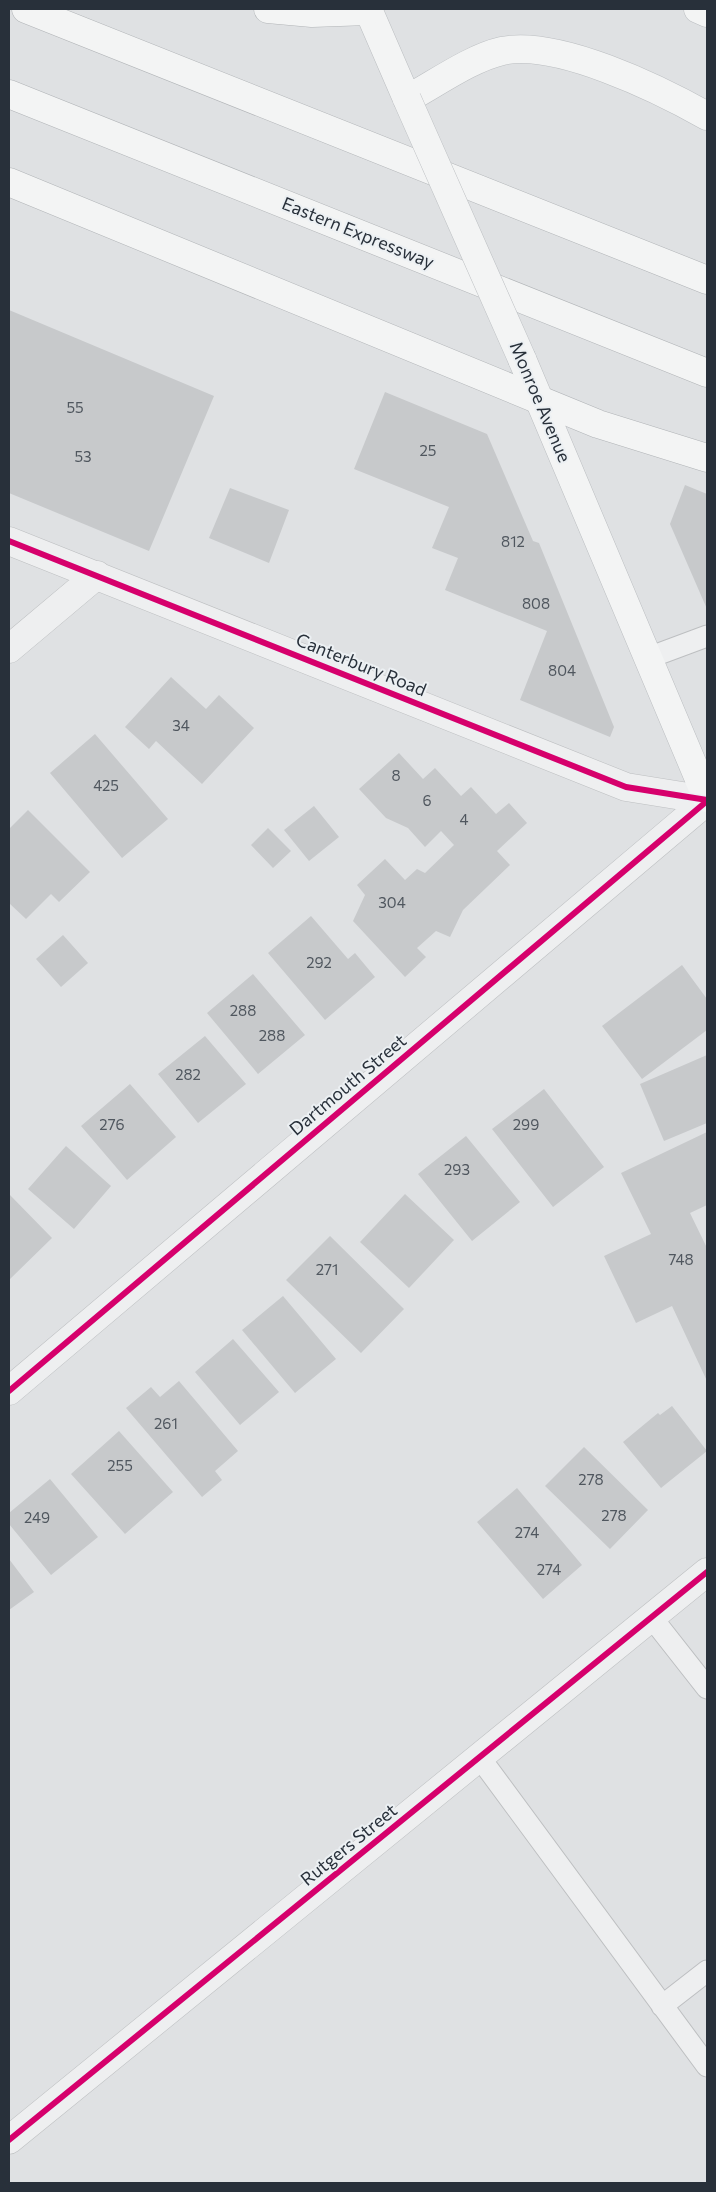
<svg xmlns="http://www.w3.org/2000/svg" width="716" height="2192" viewBox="0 0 716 2192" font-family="Commissioner,sans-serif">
	<rect width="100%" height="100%" fill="#dfe1e3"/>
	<path fill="#c7c9cb" d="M9,310l205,86 -65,155 -140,-58z
		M385,392l102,42 46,107 6,2 75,184 -4,10 -90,-37 27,-69 -102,-41 13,-32 -26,-10 17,-41 -95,-38z
		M685,485l22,9v115l-37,-85z
		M230,488l59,22 -20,53 -60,-25z
		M171,677l35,32 13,-14 35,33 -52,56 -46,-43 -7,8 -24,-22z
		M95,734l73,85 -46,39 -72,-85z
		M399,753l24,26 12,-11 26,28 10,-9 25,27 13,-11 18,20 -30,28 13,14 -47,45 -13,27 -14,-6 -19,17 9,9 -21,20 -52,-56 12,-26 -8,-10 28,-26 20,21 12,-11 8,4 29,-28 -13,-14 -16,16 -17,-19 -22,-10 -27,-29z
		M314,806l25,31 -30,24 -25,-31z
		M28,810l62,62 -31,30 -8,-8 -25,25 -17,-16v-74z
		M268,828l23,23 -18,17 -22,-23z
		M311,916l37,43 7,-6 20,24 -50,43 -57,-67z
		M63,935l25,28 -27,24 -25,-28z
		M682,965l25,34v31l-65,49 -40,-53z
		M253,974l52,61 -47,39 -51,-61z
		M205,1036l41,48 -48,39 -40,-49z
		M707,1055v68l-43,18 -24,-57z
		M130,1084l46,53 -49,43 -46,-54z
		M544,1089l60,78 -51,40 -61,-78z
		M707,1132v73l-17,8 17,35v133l-35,-75 -36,17 -32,-67 47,-22 -30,-61z
		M466,1136l54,66 -48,39 -54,-67z
		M66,1146l45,40 -37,43 -46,-40z
		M9,1194l43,44 -43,42z
		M405,1194l49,46 -45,48 -49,-46z
		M330,1236l74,73 -43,44 -75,-73z
		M283,1296l53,63 -41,34 -53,-63z
		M233,1339l46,53 -39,33 -45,-53z
		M179,1381l59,70 -23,20 7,9 -20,17 -76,-89 25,-21 9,10z
		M672,1406l35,45 -46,37 -38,-46 35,-29 2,2z
		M119,1431l54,61 -48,42 -54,-60z
		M584,1447l64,63 -38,39 -65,-63z
		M50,1479l48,58 -47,38 -42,-51v-11z
		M517,1488l65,77 -39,34 -66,-77z
		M9,1559l25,33 -25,18z"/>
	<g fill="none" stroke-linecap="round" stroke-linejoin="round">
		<defs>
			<path id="service" d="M648,658l59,-22
				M652,1618l55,70
				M480,1758l227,308
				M662,2006l45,-35"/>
			<path id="minor" d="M9,541l617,246 81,13
				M9,649l88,-74
				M9,1391l698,-590
				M9,2140l698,-568"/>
			<path id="primary" d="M368,9l39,90c28,-15 64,-41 95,-48 55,-12 157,38 205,65
				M698,9l9,4
				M522,359l185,439"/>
			<path id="motorway" d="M26,9l681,271
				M268,9l44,4 56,-2
				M9,94l698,279
				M9,182l589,242 109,34"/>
		</defs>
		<use href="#service" stroke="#bdbfc1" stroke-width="23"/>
		<use href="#minor" stroke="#bdbfc1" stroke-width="29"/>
		<use href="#primary" stroke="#bbbec1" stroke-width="29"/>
		<use href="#motorway" stroke="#b1b4b7" stroke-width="29"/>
		<use href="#service" stroke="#eeeff0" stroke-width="21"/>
		<use href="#minor" stroke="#eeeff0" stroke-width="28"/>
		<use href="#primary" stroke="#f3f4f4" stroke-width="28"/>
		<use href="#motorway" stroke="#f3f4f4" stroke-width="28"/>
		<defs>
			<path id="primary-bridge" d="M407,99l115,260"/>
		</defs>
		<use href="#primary-bridge" stroke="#bbbec1" stroke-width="29" stroke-linecap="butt"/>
		<use href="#primary-bridge" stroke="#f3f4f4" stroke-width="28"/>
		<defs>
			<path id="cycleway" d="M9,541l617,246 81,13
				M9,1391l698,-590
				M9,2140l698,-568"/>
		</defs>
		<use href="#cycleway" stroke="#ecf0f3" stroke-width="9"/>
		<use href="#cycleway" stroke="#d6006c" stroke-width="6"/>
	</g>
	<g text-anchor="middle" stroke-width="4" stroke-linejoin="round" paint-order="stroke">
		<g font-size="15" fill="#50575f">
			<text x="75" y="413">55</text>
			<text x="428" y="456">25</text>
			<text x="83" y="462">53</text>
			<text x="513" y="547">812</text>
			<text x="536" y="609">808</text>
			<text x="562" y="676">804</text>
			<text x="181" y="731">34</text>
			<text x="396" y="781">8</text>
			<text x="106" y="791">425</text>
			<text x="427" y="806">6</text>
			<text x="464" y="825">4</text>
			<text x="392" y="908">304</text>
			<text x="319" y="968">292</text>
			<text x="243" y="1016">288</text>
			<text x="272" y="1041">288</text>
			<text x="188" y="1080">282</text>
			<text x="112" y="1130">276</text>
			<text x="526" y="1130">299</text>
			<text x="457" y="1175">293</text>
			<text x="681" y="1265">748</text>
			<text x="327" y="1275">271</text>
			<text x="166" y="1429">261</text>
			<text x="120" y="1471">255</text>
			<text x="591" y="1485">278</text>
			<text x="614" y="1521">278</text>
			<text x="37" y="1523">249</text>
			<text x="527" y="1538">274</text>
			<text x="549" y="1575">274</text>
		</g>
		<g font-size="18" fill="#28303a" stroke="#ecf0f3">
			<text transform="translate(358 233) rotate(22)" y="6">Eastern Expressway</text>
			<text transform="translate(540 402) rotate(67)" y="6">Monroe Avenue</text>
			<text transform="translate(361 665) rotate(22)" y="6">Canterbury Road</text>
			<text transform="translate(348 1085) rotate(-40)" y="6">Dartmouth Street</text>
			<text transform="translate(349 1845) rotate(-39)" y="6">Rutgers Street</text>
		</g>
	</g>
	<rect width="716" height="2192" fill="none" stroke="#28303a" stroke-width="20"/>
</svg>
